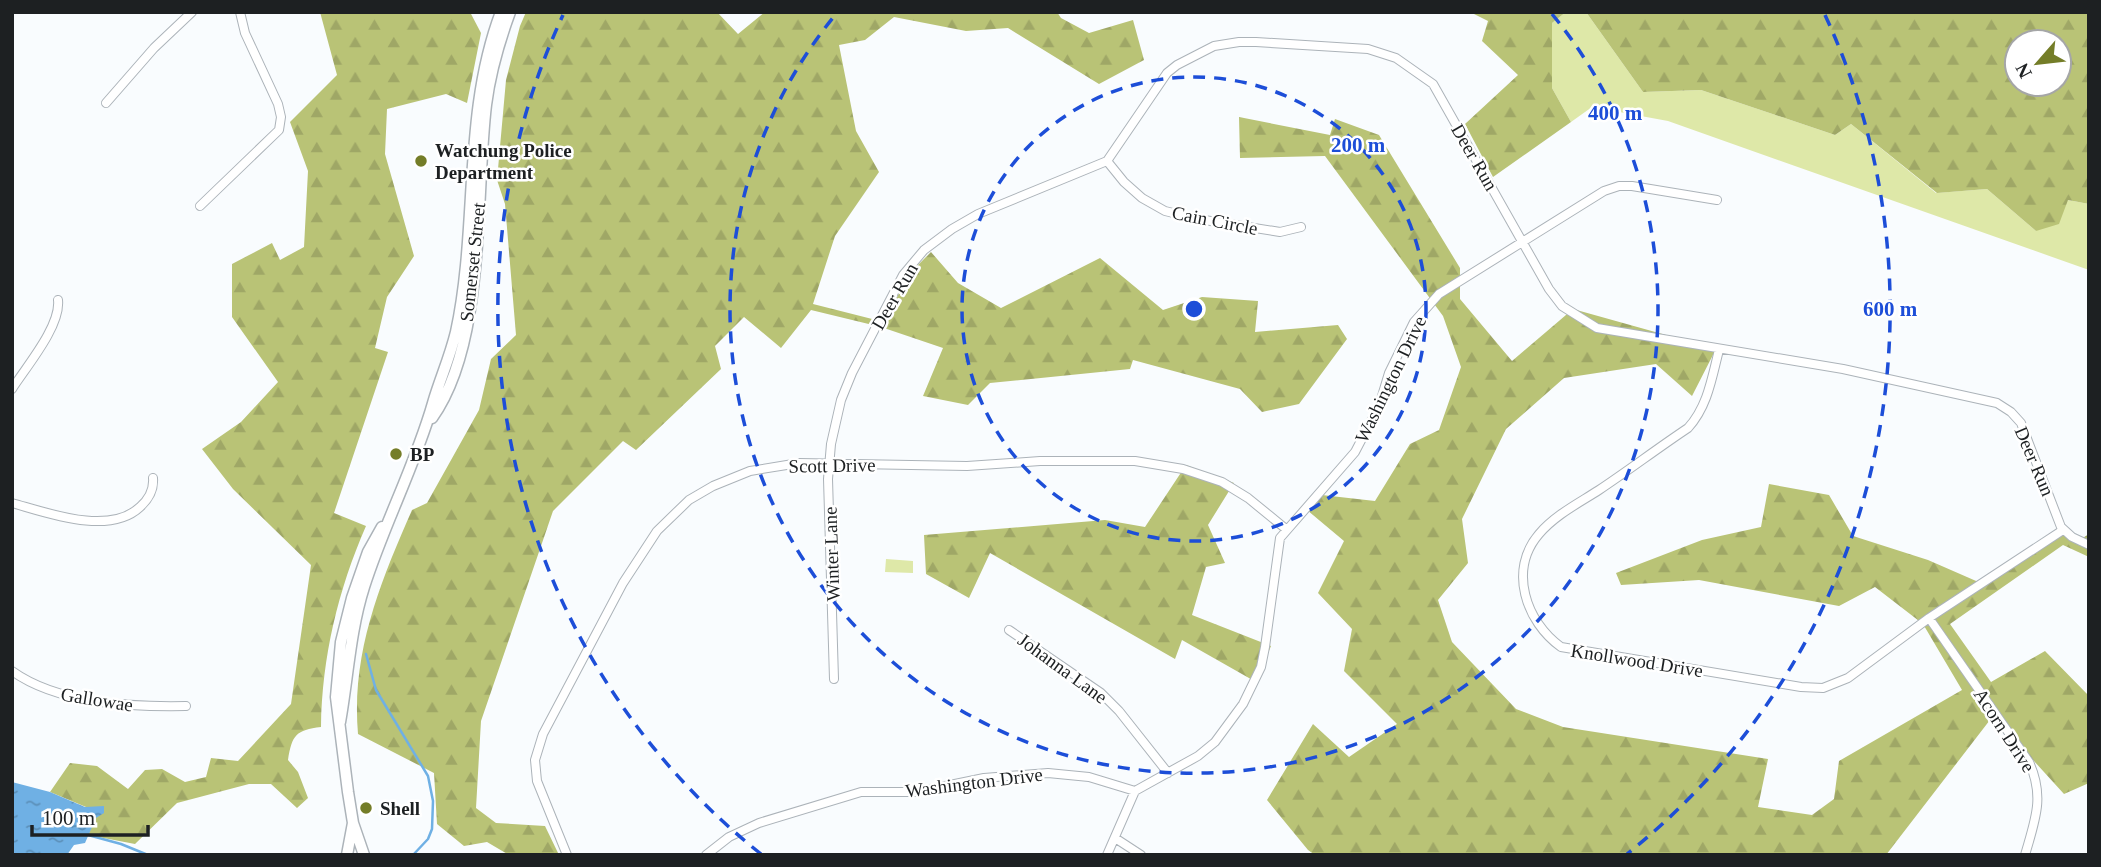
<svg xmlns="http://www.w3.org/2000/svg" width="2101" height="867" viewBox="0 0 2101 867" font-family="Georgia,serif">
	<defs>
		<pattern id="forest-firs" width="22" height="20" patternUnits="userSpaceOnUse" patternTransform="scale(1.75)"><rect width="22" height="20" fill="#b9c376"/><path d="M5 1l3.5 6h-7zM16 11l3.5 6h-7z" fill="#9fa766"/></pattern>
		<pattern id="water-ripples" width="26" height="14" patternUnits="userSpaceOnUse" patternTransform="scale(1.75)"><rect width="26" height="14" fill="#6fb0e4"/><path d="M2 4q2-2 4 0t4 0M15 11q2-2 4 0t4 0" fill="none" stroke="#5b8fb8"/></pattern>
	</defs>
	<rect width="100%" height="100%" fill="#f9fcfe"/>
	<path fill="#dee8a8" d="M1566,12h20l57,80 58,-2 134,45 16,-11 85,69 51,-4 49,42 32,-31 21,4v66l-421,-149 -76,-14 -21,15 -19,-34v-65z
		M886,559l27,2v12l-28,-1z"/>
	<path fill="url(#forest-firs)" fill-rule="evenodd" d="M320,12h150l11,21 -14,70 -21,-9 -59,15 -2,45 29,102 -27,41 -12,51 13,4 -54,161 32,13c-28,64 -44,131 -45,201 -25,3 -29,8 -33,33l10,12 10,26 -11,10 -26,-24h-22l-72,19 -42,41 -47,-9 8,-18 -10,-10 -36,-15 20,-29 27,3 31,23 17,-19 17,-1 23,13 21,-5 5,-19 27,3 53,-57 20,-139 -78,-76 -31,-40 39,-27 37,-40 -46,-65v-53l40,-21 8,17 24,-13 4,-76 -18,-49 47,-47z
		M526,12h191l21,22 27,-22h292l4,6 28,15 44,-13 11,40 -45,24 -91,-56 -42,3 -72,-14 -29,23 -26,5 17,86 23,41 -44,64 -22,68 71,18 25,-48 22,-22 27,31 43,25 99,-50 63,52 39,-13 56,4 -3,31 83,-7 9,14 -48,65 -37,8 -22,-23 -107,-29 -3,9 -140,14 -22,22 -45,-9 20,-48 -62,-21 -70,-17 -30,38 -37,-31 -29,29 6,23 -85,81 -13,-9 -70,70 -72,210 -5,87 20,15 49,3 14,29h-50l-22,-13 -23,4 -27,-22 -3,-51 -76,-39c-7,-81 22,-151 54,-224l15,-7 52,-93 12,-51 25,-24 -11,-131 -8,-24 9,-100 14,-54z
		M1470,12h96l-14,11v65l19,34 -78,55 -28,-53 53,-49 -36,-34 6,-20z
		M1586,12h503v192l-21,-4 -9,24 -23,7 -49,-42 -50,4 -86,-69 -16,11 -134,-45 -58,2zM2059,42v42h-42v-42z
		M1239,117l91,18 5,-16 44,16 81,133v31l52,62 61,-52 143,40 -24,47 -36,-32 -92,14 -58,51 -44,90 6,44 -30,37 14,42 64,67 47,18 205,32 -10,48 54,8 22,-16 5,-38 123,-71 -39,-66 -48,-37 -36,19 -140,-26 -78,5 -5,-12 86,-33 59,-13 8,-43 60,11 24,41 75,24 55,24 80,-50 15,7 11,-7v23l-26,-12 -113,79 41,58 54,-31 44,45v87l-25,11 -71,-78 -107,139h-571l-7,-5 -41,-50 46,-76 36,33 48,-33 -53,-53 8,-42 -34,-36 26,-52 -37,-31 15,-15 53,6 35,-57 29,-14 22,-63 -18,-51 -118,-160 -85,2z
		M1186,465l48,18 -26,42 17,38 -19,4 -14,48 79,31 -15,36 -74,-42 -7,19 -185,-106 -21,45 -43,-24 -2,-39 181,-15 40,7z"/>
	<path fill="url(#water-ripples)" d="M12,782l38,10 35,15 19,-1v7l-8,5 -11,25 -11,2 -7,10h-55z"/>
	<g fill="none" stroke-linecap="round" stroke-linejoin="round">
		<path stroke="#6fb0e4" stroke-width="2.5" d="M366,654l10,36 52,86 5,25 -1,28 -4,10 -15,16
			M88,835l33,9 27,11"/>
		<defs>
			<path id="minor" d="M106,103l48,-55 38,-36
				M1107,161l17,21 18,16 23,13 33,8 82,13 21,-5
				M200,206l79,-76 2,-13 -3,-13 -33,-71 -5,-21
				M1719,350c-7,27 -11,56 -31,78 -30,20 -59,42 -89,62 -20,13 -44,25 -60,44 -31,36 -13,88 22,113l240,40 22,1 25,-10 81,-60 134,-88
				M12,389c14,-22 49,-63 46,-89
				M12,503c36,10 97,33 128,4 9,-8 14,-17 13,-29
				M1929,618l100,144c16,35 6,58 -4,93
				M1009,630l92,63 18,18 49,62
				M12,671c46,33 119,36 174,35
				M834,679l-6,-200 3,-35 10,-44 11,-27 51,-98 21,-25 28,-21 26,-15 129,-53 60,-88 10,-8 37,-19 25,-4h17l112,7 28,9 37,26 116,205 13,17 35,22 246,41 154,34 14,9 10,11 40,104 11,10 17,8
				M1115,838l26,17
				M567,855l-30,-74 -2,-21 8,-26 80,-151 34,-52 32,-31 24,-14 37,-15 49,-8 168,3 73,-5h95l48,8 39,13 26,16 38,31
				M706,855l23,-18 30,-14 102,-31h55l68,-14 64,-5 41,4 46,14 63,-35 17,-14 28,-38 18,-37 4,-20 15,-109 75,-86 24,-46 10,-33 25,-51 25,-28 165,-103 15,-5h13l85,14
				M1107,855l28,-64"/>
			<path id="secondary" d="M432,418c54,-75 43,-222 54,-313 4,-32 13,-63 24,-93
				M340,722c8,-45 10,-91 24,-135 20,-63 51,-121 69,-184 7,-24 17,-46 23,-71 23,-106 6,-217 45,-320
				M347,855l6,-32
				M364,855l-11,-32 -5,-31 -12,-95 5,-55 11,-44 16,-46 14,-25"/>
		</defs>
		<use href="#minor" stroke="#acb3b9" stroke-width="10"/>
		<use href="#secondary" stroke="#acb3b9" stroke-width="13"/>
		<use href="#minor" stroke="#fff" stroke-width="8"/>
		<use href="#secondary" stroke="#fff" stroke-width="10"/>
	</g>
	<g fill="none" stroke="#1d4ed8" stroke-width="3.5" stroke-dasharray="12 9">
		<circle cx="1194" cy="309" r="232"/>
		<path d="M1552 14A464 464 0 1 1 836 14"/>
		<path d="M761 854A696 696 0 0 1 563 15M1825 15A696 696 0 0 1 1627 854"/>
	</g>
	<g fill="#747d28" stroke="#fff" stroke-width="2.5">
		<circle cx="421" cy="161" r="7"/>
		<circle cx="396" cy="454" r="7"/>
		<circle cx="366" cy="808" r="7"/>
	</g>
	<g text-anchor="middle" stroke-width="5" stroke-linejoin="round" paint-order="stroke">
		<g font-size="19" font-weight="bold" fill="#1d2022" stroke="#fff" text-anchor="start">
			<text x="435" y="157">Watchung Police<tspan x="435" dy="22">Department</tspan></text>
			<text x="410" y="461">BP</text>
			<text x="380" y="815">Shell</text>
		</g>
		<g font-size="19" fill="#1d2022" stroke="#fff">
			<text transform="translate(1475 157) rotate(60)" y="7">Deer Run</text>
			<text transform="translate(1215 220) rotate(11)" y="7">Cain Circle</text>
			<text transform="translate(472 262) rotate(-84)" y="7">Somerset Street</text>
			<text transform="translate(894 296) rotate(-60)" y="7">Deer Run</text>
			<text transform="translate(1390 379) rotate(-64)" y="7">Washington Drive</text>
			<text transform="translate(2035 461) rotate(67)" y="7">Deer Run</text>
			<text transform="translate(832 465) rotate(-1)" y="7">Scott Drive</text>
			<text transform="translate(831 554) rotate(-92)" y="7">Winter Lane</text>
			<text transform="translate(1637 660) rotate(9)" y="7">Knollwood Drive</text>
			<text transform="translate(1063 668) rotate(36)" y="7">Johanna Lane</text>
			<text transform="translate(97 699) rotate(9)" y="7">Gallowae</text>
			<text transform="translate(2005 730) rotate(57)" y="7">Acorn Drive</text>
			<text transform="translate(974 782) rotate(-7)" y="7">Washington Drive</text>
		</g>
	</g>
	<circle cx="1194" cy="309" r="10" fill="#1d4ed8" stroke="#fff" stroke-width="3.5"/>
	<g font-size="21" text-anchor="middle" font-weight="bold" fill="#1d4ed8" stroke="#fff" stroke-width="5" stroke-linejoin="round" paint-order="stroke">
		<text x="1615" y="120">400 m</text>
		<text x="1358" y="152">200 m</text>
		<text x="1890" y="316">600 m</text>
	</g>
	<rect width="2101" height="867" fill="none" stroke="#1d2022" stroke-width="28"/>
	<g transform="translate(2038 63) rotate(242)"><circle r="33" fill="#ffffff" stroke="#a5a6a7" stroke-width="2"/>
	<path d="M0-5L12 26L0 18L-12 26Z" fill="#747d28"/>
	<text y="-10" font-size="19" font-weight="bold" text-anchor="middle" fill="#1d2022">N</text>
	</g>
	<path d="M32 825v10h116v-10" fill="none" stroke="#1d2022" stroke-width="3.5"/>
	<text x="42" y="825" font-size="21" fill="#1d2022" stroke="#ffffff" stroke-width="5" paint-order="stroke">100 m</text>
</svg>
